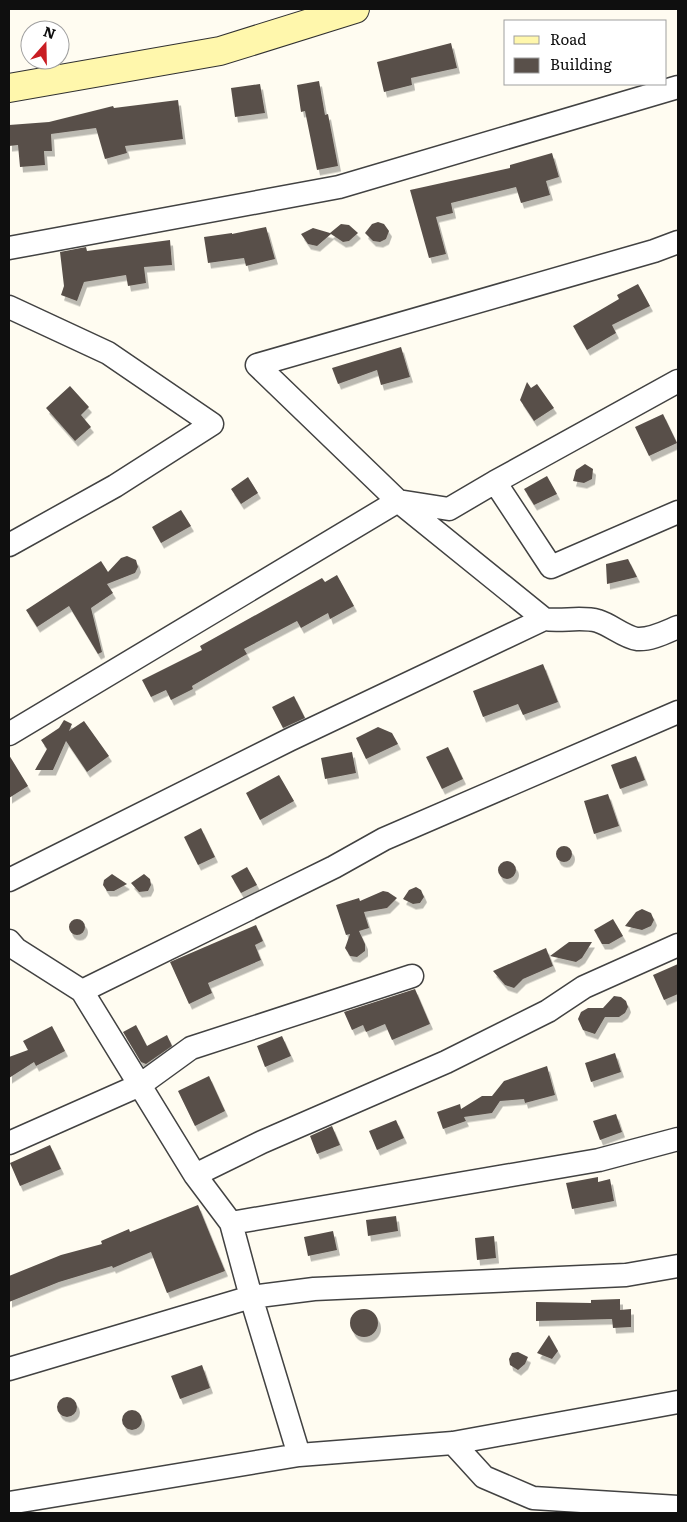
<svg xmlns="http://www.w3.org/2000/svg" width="687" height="1522" viewBox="0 0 687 1522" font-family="Literata,serif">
	<defs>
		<filter id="shadow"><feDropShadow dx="3" dy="5.5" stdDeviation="0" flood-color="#0004"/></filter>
	</defs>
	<rect width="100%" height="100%" fill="#fffcf1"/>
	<path fill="#59504a" filter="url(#shadow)" d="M451,43l6,25 -46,10 1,7 -28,7 -7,-30z
		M319,81l6,34 3,-1 10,52 -21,4 -12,-59 -4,1 -4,-27z
		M260,84l5,29 -30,4 -4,-29z
		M178,100l5,39 -58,7 2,7 -22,6 -9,-31 -45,6 1,17h-8l1,14 -25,2 -2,-22 -9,1v-21l40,-3 64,-16 1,2z
		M552,153l7,24 -13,4 4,14 -29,8 -5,-16 -65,16 2,10 -17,4 10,37 -17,4 -19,-68 100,-22v-3z
		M378,222l6,2 5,7 -3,8 -6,3 -7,-1 -8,-8 7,-9z
		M341,224l8,1 9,8 -9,8 -6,1 -12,-8 -14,12 -9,-2 -7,-10 12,-6 17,5z
		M266,227l9,32 -29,7 -2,-8 -36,5 -4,-26 28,-4v1z
		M170,240l2,25 -28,2 2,16 -18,3 -2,-11 -42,7 -7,19 -16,-6 3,-9 -4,-34 26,-5 1,4z
		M638,284l12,22 -38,19 4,8 -29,17 -14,-24 46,-27 -2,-4z
		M401,347l9,30 -29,8 -4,-15 -39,14 -6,-16z
		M527,382l4,6 6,-4 17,24 -20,13 -14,-21z
		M70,386l19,21 -8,8 10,12 -16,14 -29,-33z
		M663,414l14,29 -28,13 -14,-29z
		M585,464l8,5 -1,10 -8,4 -11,-2 3,-11z
		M547,476l10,18 -23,11 -10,-16z
		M248,477l10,16 -17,11 -10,-15z
		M181,510l10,16 -30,17 -9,-16z
		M127,556l9,4 2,7 -3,6 -28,11 6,9 -22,15 11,44 -4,2 -29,-48 -32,21 -11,-17 75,-49 7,11 13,-14z
		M628,559l9,18 -30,7 -1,-20z
		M337,575l17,31 -24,13 -2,-6 -27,15 -4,-7 -53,28 3,5 -55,32 1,3 -22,11 -5,-10 -15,7 -9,-17 60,-30 -2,-4 122,-68 3,4z
		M543,664l15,38 -35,13 -5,-11 -35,13 -10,-26z
		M294,696l11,22 -22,10 -11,-21z
		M64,720l8,4 -3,7 15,-10 25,35 -22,16 -21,-31 -13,29h-18l12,-21 -6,-9 18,-12z
		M378,727l14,6 6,11 -32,15 -10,-21z
		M448,747l15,32 -21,10 -16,-32z
		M352,752l4,21 -31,6 -4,-21z
		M9,755l19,31 -19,12z
		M636,756l9,24 -25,9 -9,-24z
		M279,775l15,26 -34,19 -14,-27z
		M608,794l11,32 -25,8 -10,-33z
		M201,828l14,29 -17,8 -14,-28z
		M556 854a8 8 0 1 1 16 0a8 8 0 1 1-16 0Z
		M498 870a9 9 0 1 1 18 0a9 9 0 1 1-18 0Z
		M247,867l10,18 -16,8 -10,-17z
		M112,874l15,10 -13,7h-7l-4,-6 1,-5z
		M144,874l6,5 1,6 -3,6 -9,1 -8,-9z
		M416,887l5,3 3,7 -4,6 -7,1 -10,-5 6,-9z
		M383,891l5,1 9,6 -10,10 -23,4 5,16 -10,3 6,13v7l-8,6 -7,-1 -5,-8 5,-14 -4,1 -10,-30 23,-7 1,3z
		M642,909l9,4 3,7 -3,6 -9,4 -17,-4 11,-14z
		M69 927a8 8 0 1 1 16 0a8 8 0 1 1-16 0Z
		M613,919l10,17 -14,8h-7l-8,-14z
		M256,925l7,16 -8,4 6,15 -53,23 4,10 -23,11 -19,-42z
		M569,942h23l-10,16 -6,4 -26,-6z
		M546,948l7,18 -30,13 -9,9 -9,-3 -12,-14z
		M678,964v30l-14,6 -11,-25z
		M415,989l15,35 -38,16 -7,-16 -19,8 -3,-7 -11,5 -8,-18z
		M614,996l7,1 5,4 2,6 -3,6 -6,4h-14l-10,17 -12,-4 -5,-11 3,-7 7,-4h15z
		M136,1025l11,21 20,-11 5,11 -26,18 -5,-2 -18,-30z
		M52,1026l13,25 -29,15 -2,-4 -25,16v-21l19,-7 -5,-9z
		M282,1036l9,20 -26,11 -8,-21z
		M615,1053l6,19 -30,10 -6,-19z
		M547,1066l8,29 -30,8 -1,-4 -24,2 -8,12 -28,4 2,4 -23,8 -6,-17 23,-8 1,5 21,-13h10l12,-15z
		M209,1076l16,35 -30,15 -17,-35z
		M616,1114l6,18 -22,8 -7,-19z
		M396,1120l8,18 -27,12 -8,-19z
		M332,1126l8,19 -23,9 -7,-18z
		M50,1145l11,24 -41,17 -10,-23z
		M598,1177v5l12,-3 4,22 -42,8 -6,-26z
		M198,1205l27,66 -58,22 -16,-41 -38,16 -1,-2 -53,16 -50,20v-26l52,-21 41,-11 -1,-3 28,-12 1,3z
		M396,1216l2,15 -30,5 -2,-16z
		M333,1231l4,19 -29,6 -4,-19z
		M494,1236l2,22 -19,2 -2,-22z
		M620,1299v11l11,-1v18l-18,1 -1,-9 -76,2v-19l55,1v-3z
		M350 1323a14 14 0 1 1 28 0a14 14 0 1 1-28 0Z
		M549,1335l9,16 -6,8 -15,-6z
		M518,1352l10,5 -3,7 -7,6 -8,-5 -1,-6 3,-6z
		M202,1365l8,23 -30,11 -9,-23z
		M57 1407a10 10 0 1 1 20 0a10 10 0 1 1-20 0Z
		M122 1420a10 10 0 1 1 20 0a10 10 0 1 1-20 0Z"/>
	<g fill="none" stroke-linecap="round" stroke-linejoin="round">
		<defs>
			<path id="street" d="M678,242l-24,9 -397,114 141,136 51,8 46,-27 56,85 127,-55
				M9,248l330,-61 339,-100
				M9,307l99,46 104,71 -97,62 -106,59
				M495,482l183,-101
				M9,734l389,-233 146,118c18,3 36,-3 54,2 13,4 26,16 39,18 14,1 29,-7 41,-12
				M9,880l280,-140 255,-121
				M9,941l7,8 66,42 113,184 36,48 20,74 48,158
				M82,991l252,-124 50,-28 294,-127
				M9,1143l131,-58 51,-37 221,-72
				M195,1175l67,-33 184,-80 102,-51 36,-24 94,-42
				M231,1223l368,-63 79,-21
				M9,1369l242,-72 63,-8 312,-14 52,-9
				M453,1443l31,34 49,21 145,9
				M9,1503l290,-48 154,-12 225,-41"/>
			<path id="secondary" d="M9,88l211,-37 135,-42"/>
		</defs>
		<use href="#street" stroke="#424242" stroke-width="25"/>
		<use href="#secondary" stroke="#313131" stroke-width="30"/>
		<use href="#street" stroke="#fff" stroke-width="22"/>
		<use href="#secondary" stroke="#fff7ac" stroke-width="28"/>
	</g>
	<rect width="687" height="1522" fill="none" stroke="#0f0f0f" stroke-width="20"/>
	<rect x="504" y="20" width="162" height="65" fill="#ffffff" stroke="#9f9f9f"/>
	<rect x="514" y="36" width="25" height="8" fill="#fff7ac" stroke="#9f9f9f"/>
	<text x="550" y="45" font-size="15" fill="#0f0f0f">Road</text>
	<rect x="514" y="58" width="25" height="15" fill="#59504a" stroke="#9f9f9f"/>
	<text x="550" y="70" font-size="15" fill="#0f0f0f">Building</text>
	<g transform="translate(45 45) rotate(20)"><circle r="24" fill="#ffffff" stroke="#9f9f9f"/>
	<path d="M0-4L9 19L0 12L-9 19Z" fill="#c91d23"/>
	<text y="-8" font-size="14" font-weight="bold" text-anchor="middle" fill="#0f0f0f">N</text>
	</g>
</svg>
